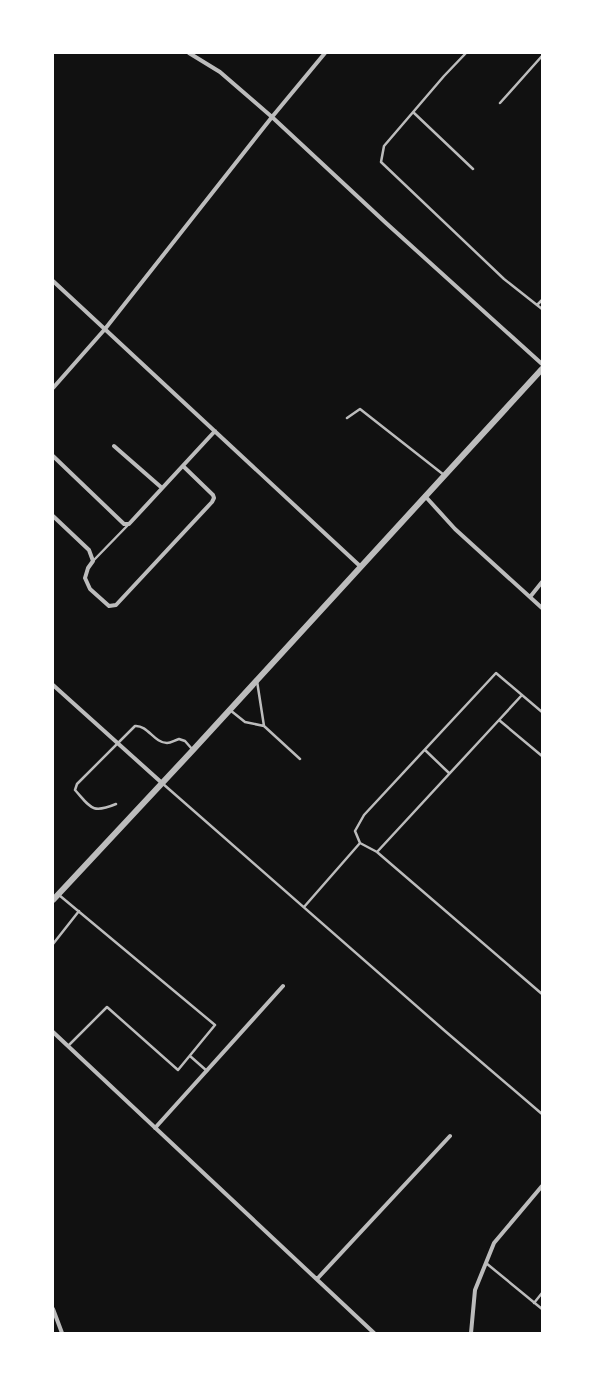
<svg xmlns="http://www.w3.org/2000/svg" width="595" height="1386" viewBox="0 0 595 1386" font-family="'PT Sans Narrow',sans-serif">
	<rect width="100%" height="100%" fill="#111"/>
	<g fill="none" stroke-linecap="round" stroke-linejoin="round">
		<path stroke="#bcbcbc" stroke-width="2.5" d="M466,53l-22,23 -60,70 -3,16 123,117 38,30
			M500,103l42,-47
			M413,112l60,57
			M537,305l5,-5
			M347,418l13,-9 84,66
			M93,561l35,-36
			M257,681l7,45
			M230,710l15,12 19,4 36,33
			M499,720l23,-25
			M425,750l24,23
			M162,783l283,248 97,83
			M116,804c-24,10 -25,4 -41,-14l2,-6 58,-58c13,-1 19,17 32,17 4,0 8,-3 12,-4l6,2 7,8
			M360,843l-5,-12 9,-16 132,-142 46,39
			M377,852l165,142
			M59,895l156,130 -37,45 -71,-63 -39,39
			M304,907l56,-64 17,9 122,-132 43,36
			M53,944l26,-33
			M190,1056l17,15
			M486,1263l56,46
			M534,1303l8,-10"/>
		<path stroke="#bcbcbc" stroke-width="4" d="M189,53l31,19 52,45 114,106 156,141
			M53,281l308,286
			M53,388l52,-59 167,-212 53,-64
			M114,446l48,42
			M53,456l71,68h5l86,-93
			M425,496l30,33 87,79
			M53,516l36,34 4,11 -5,7 -3,10 5,11 19,17 7,-1 96,-103 2,-4 -1,-3 -30,-29
			M530,597l12,-15
			M53,685l109,98
			M53,1032l321,301
			M155,1128l128,-142
			M317,1279l133,-143
			M53,1309l9,24
			M471,1333l4,-43 19,-47 48,-57"/>
		<path stroke="#bcbcbc" stroke-width="6" d="M53,900l140,-150 349,-381"/>
	</g>
	<rect width="595" height="1386" fill="none" stroke="#ffffff" stroke-width="108"/>
</svg>
